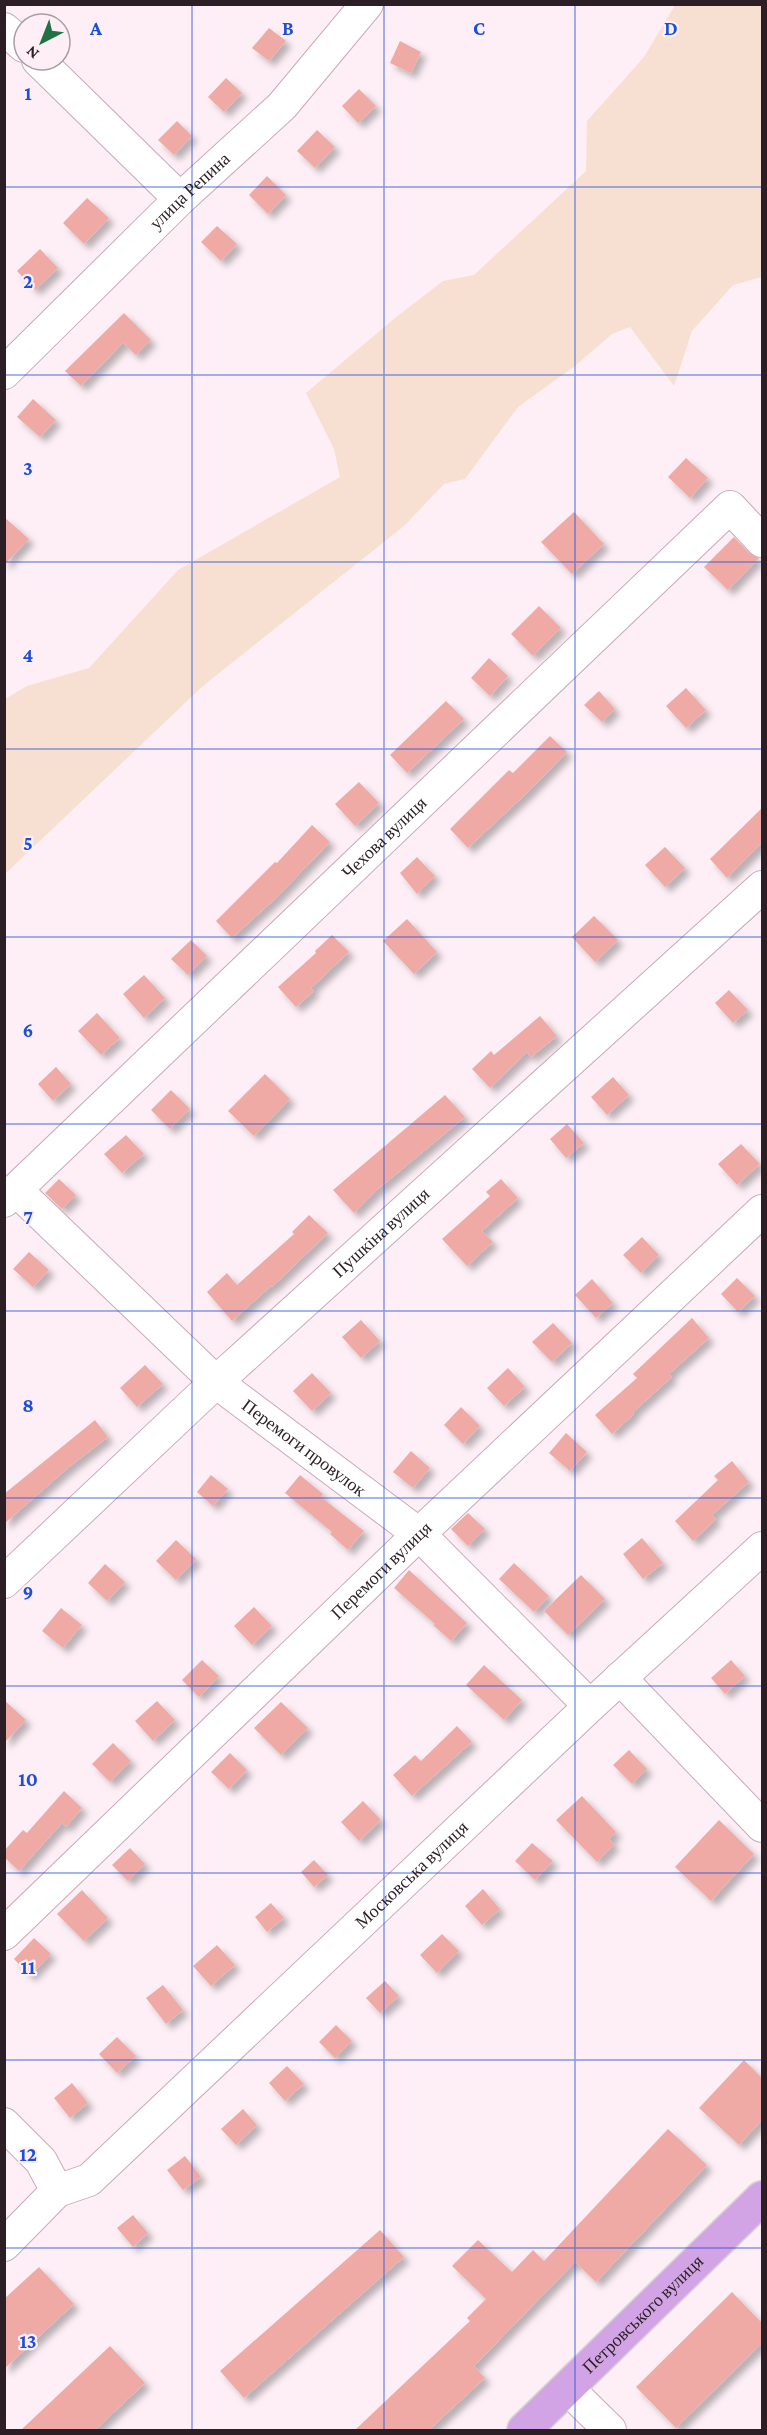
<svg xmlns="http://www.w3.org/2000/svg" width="767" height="2435" viewBox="0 0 767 2435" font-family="'Crimson Pro',serif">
	<defs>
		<filter id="shadow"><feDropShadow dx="5.5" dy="5.5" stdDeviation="3" flood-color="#0004"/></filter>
	</defs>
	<rect width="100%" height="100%" fill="#fdeff5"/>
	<path fill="#f7e0d1" d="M675,5h87v272l-29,8 -41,46 -18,55 -44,-59 -18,7 -37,32 -57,41 -53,72 -21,5 -40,42 -200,159 -199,189v-175l22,-13 62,-18 89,-98 162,-93 -6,-28 -28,-56 89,-75 48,-37 31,-6 112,-104 1,-50 57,-64z"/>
	<path fill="#efaaa6" filter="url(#shadow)" d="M269,28l17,13 -17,20 -17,-13z
		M400,41l21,11 -10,21 -21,-10z
		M226,78l16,15 -18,19 -16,-15z
		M359,89l17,17 -18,17 -16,-17z
		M177,121l15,15 -18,19 -16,-15z
		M317,130l18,17 -20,21 -18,-17z
		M267,176l19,19 -18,19 -19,-19z
		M87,198l22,20 -25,26 -21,-21z
		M217,226l20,18 -16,17 -20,-19z
		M40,249l18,19 -23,22 -18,-19z
		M124,313l27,27 -15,15 -13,-12 -42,43 -16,-15z
		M33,399l23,21 -16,17 -23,-20z
		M686,458l22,20 -18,20 -22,-21z
		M574,512l30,32 -32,30 -31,-32z
		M4,517l25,22 -25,26z
		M734,537l15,16 10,5 -31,32 -24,-23z
		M539,606l22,22 -28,28 -22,-22z
		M489,658l19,18 -18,20 -19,-18z
		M686,688l20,22 -20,18 -20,-22z
		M599,691l16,18 -13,13 -18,-17z
		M446,701l18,18 -57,54 -17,-18z
		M550,736l17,16 -38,39 -61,57 -18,-19 59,-59 4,3z
		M359,782l20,21 -24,23 -20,-22z
		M762,808v35l-35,35 -17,-19z
		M312,825l18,17 -54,56 -44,40 -16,-17 59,-59 2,1z
		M665,847l20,21 -20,19 -20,-22z
		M417,857l18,19 -18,18 -17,-21z
		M594,916l24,24 -23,22 -23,-25z
		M407,919l30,33 -23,22 -31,-33z
		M332,935l17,17 -38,36 3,3 -18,16 -18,-20 38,-34 -1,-2z
		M191,940l16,16 -19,19 -17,-16z
		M144,975l21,23 -21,20 -21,-24z
		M729,990l19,20 -15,13 -18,-20z
		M97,1013l23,25 -19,17 -23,-24z
		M540,1016l17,20 -26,21 -4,-5 -37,36 -18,-19 19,-18 3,4z
		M56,1067l15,17 -18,17 -15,-17z
		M265,1074l25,25 -36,37 -26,-25z
		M613,1077l16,18 -22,20 -16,-18z
		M171,1090l19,19 -20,20 -19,-19z
		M445,1095l20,22 -87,72 -24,24 -21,-23z
		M567,1124l17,19 -18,15 -16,-19z
		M126,1135l18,19 -22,19 -18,-19z
		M741,1144l19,20 -23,21 -19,-21z
		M59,1179l17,16 -14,14 -17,-16z
		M501,1179l17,19 -36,33 11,11 -26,24 -25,-27 48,-43 -4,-4z
		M309,1215l19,18 -56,54 -1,-1 -39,35 -25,-29 20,-19 10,12 57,-51 -2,-2z
		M642,1237l17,18 -18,18 -18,-18z
		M29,1252l20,18 -16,17 -20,-18z
		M737,1278l18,18 -17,16 -17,-18z
		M592,1279l21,24 -17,15 -21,-23z
		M692,1318l17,20 -40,36 3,3 -39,35 1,2 -22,20 -17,-19 42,-37 -4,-4z
		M361,1320l19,21 -19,17 -19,-21z
		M553,1323l19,20 -20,19 -20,-20z
		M145,1365l18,19 -26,23 -17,-19z
		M508,1368l17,19 -21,19 -17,-18z
		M312,1373l19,20 -19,18 -19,-20z
		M461,1407l19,19 -17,18 -19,-19z
		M95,1420l13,17 -39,30 -65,57v-30z
		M566,1433l21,19 -17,19 -21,-18z
		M411,1451l19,17 -17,20 -20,-16z
		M732,1461l17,21 -37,33 4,4 -23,22 -18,-20 43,-41 -4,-4z
		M211,1475l17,14 -15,17 -16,-14z
		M300,1475l23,19 -2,3 43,34 -16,19 -18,-16 2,-2 -47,-39z
		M468,1513l17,16 -17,17 -17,-17z
		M642,1538l21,25 -20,16 -20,-25z
		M176,1540l20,19 -20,21 -20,-19z
		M514,1563l35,33 -15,16 -35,-33z
		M105,1564l20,18 -18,19 -19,-18z
		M409,1570l58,53 -16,18 -18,-16 2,-1 -41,-36z
		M581,1575l24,24 -37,36 -24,-24z
		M254,1607l18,19 -20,19 -18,-19z
		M61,1608l21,17 -19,23 -21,-17z
		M202,1660l17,16 -20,21 -17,-17z
		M731,1660l14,16 -20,18 -14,-16z
		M484,1665l38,35 -18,20 -38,-35z
		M4,1700l22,20 -22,23z
		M157,1701l18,19 -22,21 -18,-20z
		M281,1702l27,26 -27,27 -27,-27z
		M457,1726l15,16 -60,54 -19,-21 22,-20 6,6z
		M113,1743l18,18 -21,21 -18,-18z
		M629,1750l18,19 -15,15 -19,-19z
		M230,1753l17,17 -18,19 -18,-17z
		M64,1791l18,17 -16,19 -4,-4 -43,48 -15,-14v-6l19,-21 4,3z
		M582,1796l34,36 -7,7 5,6 -17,17 -41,-42z
		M363,1801l18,19 -22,21 -18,-19z
		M719,1820l35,34 -43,47 -36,-34z
		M532,1843l21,18 -18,19 -20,-19z
		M130,1848l15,16 -17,17 -16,-16z
		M314,1860l14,15 -14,12 -13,-15z
		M483,1889l17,20 -18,16 -17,-19z
		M82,1890l26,28 -24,23 -27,-27z
		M271,1903l13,15 -17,14 -12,-15z
		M442,1934l17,17 -22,22 -17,-18z
		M34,1938l17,16 -21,22 -16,-17z
		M217,1945l18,20 -24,21 -18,-20z
		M385,1981l14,15 -19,17 -14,-15z
		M163,1985l20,25 -17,14 -20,-26z
		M336,2025l16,16 -17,17 -16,-16z
		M117,2037l19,19 -19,17 -18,-19z
		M744,2060l18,18v42l-23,25 -40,-37z
		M287,2066l17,18 -19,17 -16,-18z
		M72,2083l16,20 -18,15 -16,-20z
		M243,2109l14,16 -21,20 -15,-16z
		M668,2129l39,36 -111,117 -21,-20 -101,104 11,12 -56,52h-74l115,-109 -3,-3 19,-19 -34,-33 26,-26 34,32 21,-22 11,11z
		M185,2156l16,21 -18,13 -16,-20z
		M133,2215l15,18 -15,14 -16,-19z
		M380,2230l24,27 -160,141 -24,-27z
		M39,2267l35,37 -70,65v-70z
		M732,2292l30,31v20l-86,85 -40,-41z
		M110,2346l35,37 -50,47h-74z"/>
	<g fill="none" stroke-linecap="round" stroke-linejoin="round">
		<defs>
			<g id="minor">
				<path d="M4,29l20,17"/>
				<path d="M38,60l142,139"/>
				<path id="s1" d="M4,373l176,-174 102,-93 85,-102"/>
				<path id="s2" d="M16,1190l200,192 203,152 171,172"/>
				<path id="s3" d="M4,1201l726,-694 32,34"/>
				<path id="s4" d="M4,1582l212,-200 546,-495"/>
				<path d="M620,1678l142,148"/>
				<path id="s5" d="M4,1934l415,-400 343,-323"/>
				<path d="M4,2124l37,37 16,30 -53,54"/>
				<path id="s6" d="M57,2191l32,-11 501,-474 172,-158"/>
				<path d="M567,2388l43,42"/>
			</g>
			<g id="major">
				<path id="s7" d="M524,2430l238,-232"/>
			</g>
		</defs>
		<use href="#minor" stroke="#cba9b9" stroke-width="34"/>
		<use href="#major" stroke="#d5d2d3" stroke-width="36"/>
		<use href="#minor" stroke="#fff" stroke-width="32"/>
		<use href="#major" stroke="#d3a4e5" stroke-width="33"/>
	</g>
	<path fill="none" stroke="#1d4ed8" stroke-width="1.5" stroke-opacity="0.55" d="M192,4v2426M384,4v2426M575,4v2426M4,187h758M4,375h758M4,562h758M4,749h758M4,937h758M4,1124h758M4,1311h758M4,1498h758M4,1686h758M4,1873h758M4,2060h758M4,2248h758"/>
	<g text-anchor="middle" stroke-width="4.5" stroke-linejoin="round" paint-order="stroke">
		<g font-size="18" fill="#2b1f25" stroke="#fdeff5">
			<text dy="6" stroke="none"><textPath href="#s1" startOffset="260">улица Репина</textPath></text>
			<text dy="6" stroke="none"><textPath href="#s3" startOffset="526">Чехова вулиця</textPath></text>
			<text dy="6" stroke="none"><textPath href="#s4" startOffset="514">Пушкіна вулиця</textPath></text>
			<text dy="6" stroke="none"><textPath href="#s2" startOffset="387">Перемоги провулок</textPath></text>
			<text dy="6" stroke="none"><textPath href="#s5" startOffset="524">Перемоги вулиця</textPath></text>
			<text dy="6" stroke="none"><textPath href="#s6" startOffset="478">Московська вулиця</textPath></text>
			<text dy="6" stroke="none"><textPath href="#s7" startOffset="166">Петровського вулиця</textPath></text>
		</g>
	</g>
	<g font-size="20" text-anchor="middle" font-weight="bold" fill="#1d4ed8" stroke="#fdeff5" stroke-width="4.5" stroke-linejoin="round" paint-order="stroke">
		<text x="96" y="35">A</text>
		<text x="288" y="35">B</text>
		<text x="479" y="35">C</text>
		<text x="671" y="35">D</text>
		<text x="28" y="100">1</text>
		<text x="28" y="288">2</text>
		<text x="28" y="475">3</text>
		<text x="28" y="662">4</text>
		<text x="28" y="850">5</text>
		<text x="28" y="1037">6</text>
		<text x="28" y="1224">7</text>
		<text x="28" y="1412">8</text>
		<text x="28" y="1599">9</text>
		<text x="28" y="1786">10</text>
		<text x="28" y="1974">11</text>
		<text x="28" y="2161">12</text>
		<text x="28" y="2348">13</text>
	</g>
	<rect width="767" height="2435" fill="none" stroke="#2b1f25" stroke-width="12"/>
	<g transform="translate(42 42) rotate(222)"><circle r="28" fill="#fdeff5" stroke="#a99ca2" stroke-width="1.5"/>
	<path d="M0-4.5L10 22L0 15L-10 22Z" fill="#1e7244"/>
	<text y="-9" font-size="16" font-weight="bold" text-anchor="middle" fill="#2b1f25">N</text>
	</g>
</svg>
